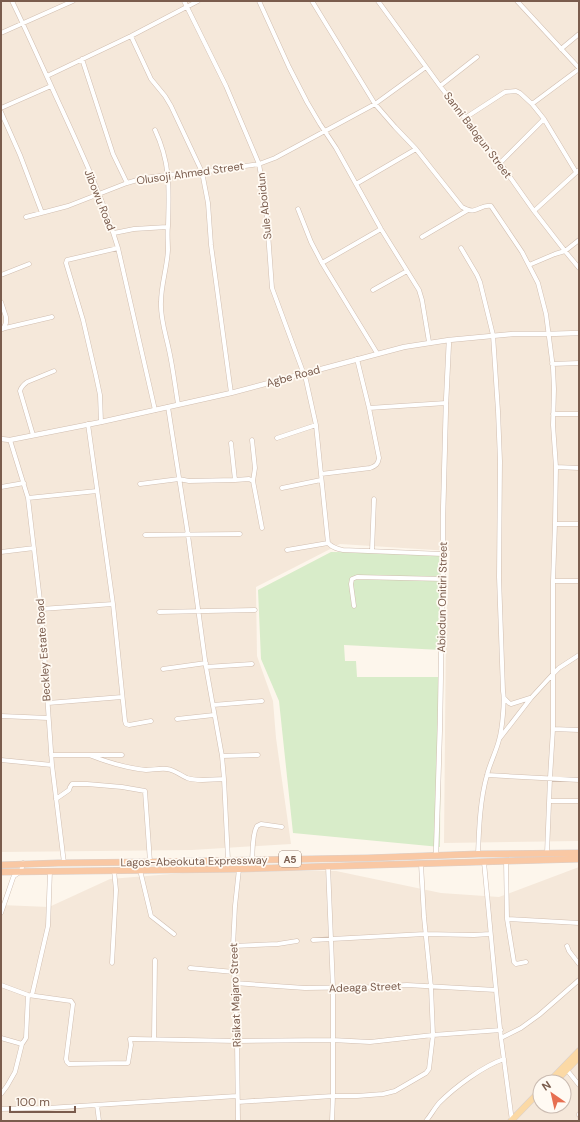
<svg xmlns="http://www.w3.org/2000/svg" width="580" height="1122" viewBox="0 0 580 1122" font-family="'DM Sans',sans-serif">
	<rect width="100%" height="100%" fill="#fdf6ec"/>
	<path fill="#f5e8da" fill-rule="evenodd" d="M1,1h578v840l-135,2 2,-216 4,-76 -110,-7 -84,43 1,69 16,45 3,37 15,106 -99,6 -191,2z
		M579,867v254h-578v-216l48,2 61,-28 110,-9 116,1 105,22 58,4zM540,1082h24v24h-24z"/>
	<path fill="#d8ecc9" d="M331,552l110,1v97l-97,-5 1,16h11l1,16h84l-1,170 -147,-14 -14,-132 -18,-42 -3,-69z"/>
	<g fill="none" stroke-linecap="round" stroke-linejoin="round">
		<defs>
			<path id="minor" d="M12,1c16,33 31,67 46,100 22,48 45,97 60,147l37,162
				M184,1l42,85 33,78 7,41 6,83 34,92 10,45 12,118c5,5 9,6 15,7l100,4
				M259,1l30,66 18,35 13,22 16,24 45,81 38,61 3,10 7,42
				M312,1l63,103 20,23 21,22 46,58c15,9 17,-3 29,-1l31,46 16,31 8,31 7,54 1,21 -1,36 3,42 -1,57 -2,57v148l-3,49 -3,75
				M378,1l62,85 60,77 34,48 31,40 14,17
				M517,1l62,67
				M1,33l72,-32
				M131,36l20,43 14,17 6,10 31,66 6,31 3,42 20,148
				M561,49l18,-15
				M82,59l31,95 14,29
				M47,76l84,-40 67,-35
				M440,86l37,-29
				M532,104l47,-35
				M1,108l50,-22
				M1,112l19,43 22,58
				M465,118l40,-26 11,-1 4,2 12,11 12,15 32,53
				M155,130c16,34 14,60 13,96 -1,8 0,16 0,24 -1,18 -7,35 -7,52 -1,16 5,33 8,48 4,18 6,36 9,54
				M500,163l44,-44
				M356,184l60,-35
				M298,209l13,33 11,21 55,90
				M534,211l45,-41
				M26,217l42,-11 59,-23 17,-5 24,-3 34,-3 57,-8 16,-6 100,-54 51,-37
				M114,233l20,-4 33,-2
				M422,237l46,-27
				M461,248l16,27 3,7 13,53 5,76 2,50 -1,116 4,114c2,10 -1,39 -4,49 -3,12 -9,23 -12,35 -7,25 -8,53 -9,79
				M322,263l59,-34
				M529,265l26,-11 10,-3 14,-11
				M1,275l28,-11
				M373,290l34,-19
				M1,302l5,15v6l-3,6
				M1,329l51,-12
				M552,364l27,-1
				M168,407l20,128 18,132 16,89 2,23 4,81
				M369,408l77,-5
				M553,414h26
				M101,422l-1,-27 -4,-19 -13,-56 -17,-57 1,-3 51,-12
				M88,424l25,180 12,117 1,3 3,1 22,-4
				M33,435l-13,-44c1,-4 3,-6 7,-9l27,-11
				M277,438l39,-13
				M10,440l18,58 13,111 11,156 12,98
				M252,440l3,28 -2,13
				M556,467l23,1
				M321,474l49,-6c6,-2 8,-4 9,-10l-10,-50 -12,-49
				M235,480l14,-1 4,2 9,47
				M140,484l39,-5 10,2 46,-1 -4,-37
				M1,487l23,-4
				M282,488l39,-8
				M28,498l69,-7
				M555,524h24
				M145,535l95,-1
				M287,550l41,-7
				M372,551l2,-52
				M1,552l33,-4
				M553,581h26
				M354,606l-3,-22 1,-5 5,-2 86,2
				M41,609l72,-5
				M159,612l96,-2
				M206,667l46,-3
				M163,669l43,-6
				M504,698l5,5 2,1 19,-6
				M48,703l74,-6
				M213,705l49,-4
				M1,716l47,2
				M177,719l37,-4
				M553,729l26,1
				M500,738l31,-40 22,-24 6,-6 20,-13
				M51,755h71
				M89,755c18,7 37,13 57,15 7,0 14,-2 21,-1 8,1 13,6 20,9 11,4 25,1 37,1
				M222,756l36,-1
				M1,760l51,5
				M487,775l92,5
				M56,799l13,-9 1,-3 2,-3h15l35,3 23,4 5,71
				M550,801h29
				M252,860c1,-10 0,-26 5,-34l4,-2 21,3
				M506,861l1,58 7,43 2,2 10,-2
				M484,862l12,128 5,48 11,83
				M328,866l5,122v108l-1,25
				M140,870l11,46 23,18
				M1,913l12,-35 1,-2 7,-5 2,-8
				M507,919l72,4
				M313,940l112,-6 49,1 16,-1
				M233,946l45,-2 19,-3
				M567,946l2,5 10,13
				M112,963l4,-73 -2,-20
				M190,968l44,4
				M234,983l71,5 66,-1 36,-2 89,5
				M1,985l27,10 43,6 2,3 -7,55 1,3 2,2 59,-1 3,-18 -1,-6h4l103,2 95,-1 38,2 63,-7 68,-5
				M32,995l16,-69 2,-55
				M1,1038l21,6
				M501,1038l20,-10 18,-13 40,-35
				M154,1039l1,-79
				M567,1070l12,15
				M1,1094l6,-8 8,-14 7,-28 4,-6 2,-43
				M238,1102l95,-6h24l26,-2 12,-3 31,-18 3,-4 4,-34 -2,-48 -7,-70 -3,-53
				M97,1105l2,16
				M1,1109l47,-1 189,-12
				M579,1114v1
				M238,1121l-1,-80 -4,-95 2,-40 4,-37
				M426,1121c5,-6 8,-12 13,-18 16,-16 44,-37 65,-44"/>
			<path id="tertiary" d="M1,439l9,1 10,-2 81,-16 130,-29 173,-46 45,-7 64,-6h35l31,-1
				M436,855l4,-132 2,-119 1,-25v-63l3,-113 3,-63"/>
			<path id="primary" d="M549,1082l30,-31
				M555,1082l24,-25
				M511,1121l29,-30"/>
			<path id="trunk" d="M1,865l57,-2 92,-1 218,-4 110,-4 101,-1
				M1,872l238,-3 340,-10"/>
		</defs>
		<use href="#minor" stroke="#d1beb0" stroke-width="5"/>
		<use href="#tertiary" stroke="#d1beb0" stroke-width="5.5"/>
		<use href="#primary" stroke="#dad1cd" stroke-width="7"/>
		<use href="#trunk" stroke="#dad1cd" stroke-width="7"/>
		<use href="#minor" stroke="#fff" stroke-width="4"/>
		<use href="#tertiary" stroke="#fff" stroke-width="4.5"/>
		<use href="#primary" stroke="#fbd9a5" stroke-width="6"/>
		<use href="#trunk" stroke="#f9c8a4" stroke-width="6"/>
	</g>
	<g text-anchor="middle" stroke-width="3.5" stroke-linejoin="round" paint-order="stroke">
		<rect fill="#fffaf3" stroke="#a28b7f" stroke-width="1" x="279" y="851" width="22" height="16" rx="3"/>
		<g font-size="10" font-weight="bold" fill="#7a5c4d">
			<text x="290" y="863">A5</text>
		</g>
		<g font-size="11" fill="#7a5c4d" stroke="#fffaf3">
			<text transform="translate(478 135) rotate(53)" y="4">Sanni Balogun Street</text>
			<text transform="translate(190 173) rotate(-8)" y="4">Olusoji Ahmed Street</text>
			<text transform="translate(100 200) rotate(68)" y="4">Jibowu Road</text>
			<text transform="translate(264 206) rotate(-96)" y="4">Sule Aboidun</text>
			<text transform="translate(293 376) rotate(-15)" y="4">Agbe Road</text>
			<text transform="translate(442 597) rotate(-89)" y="4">Abiodun Onitiri Street</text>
			<text transform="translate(43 650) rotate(-94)" y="4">Beckley Estate Road</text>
			<text transform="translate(194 861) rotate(-1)" y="4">Lagos-Abeokuta Expressway</text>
			<text transform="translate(365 987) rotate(-2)" y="4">Adeaga Street</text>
			<text transform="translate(235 995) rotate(-92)" y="4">Risikat Majaro Street</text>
		</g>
	</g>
	<rect width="580" height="1122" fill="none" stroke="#7a5c4d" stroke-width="4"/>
	<g transform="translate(552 1094) rotate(326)"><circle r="19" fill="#fffaf3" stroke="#cabbb1"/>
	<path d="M0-3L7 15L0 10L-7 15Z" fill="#e76f51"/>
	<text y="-6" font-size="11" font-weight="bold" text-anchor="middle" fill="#7a5c4d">N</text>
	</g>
	<path d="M10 1106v6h65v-6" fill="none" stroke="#7a5c4d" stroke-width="2"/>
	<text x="16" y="1106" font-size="12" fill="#7a5c4d" stroke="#fffaf3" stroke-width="3" paint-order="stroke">100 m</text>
</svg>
